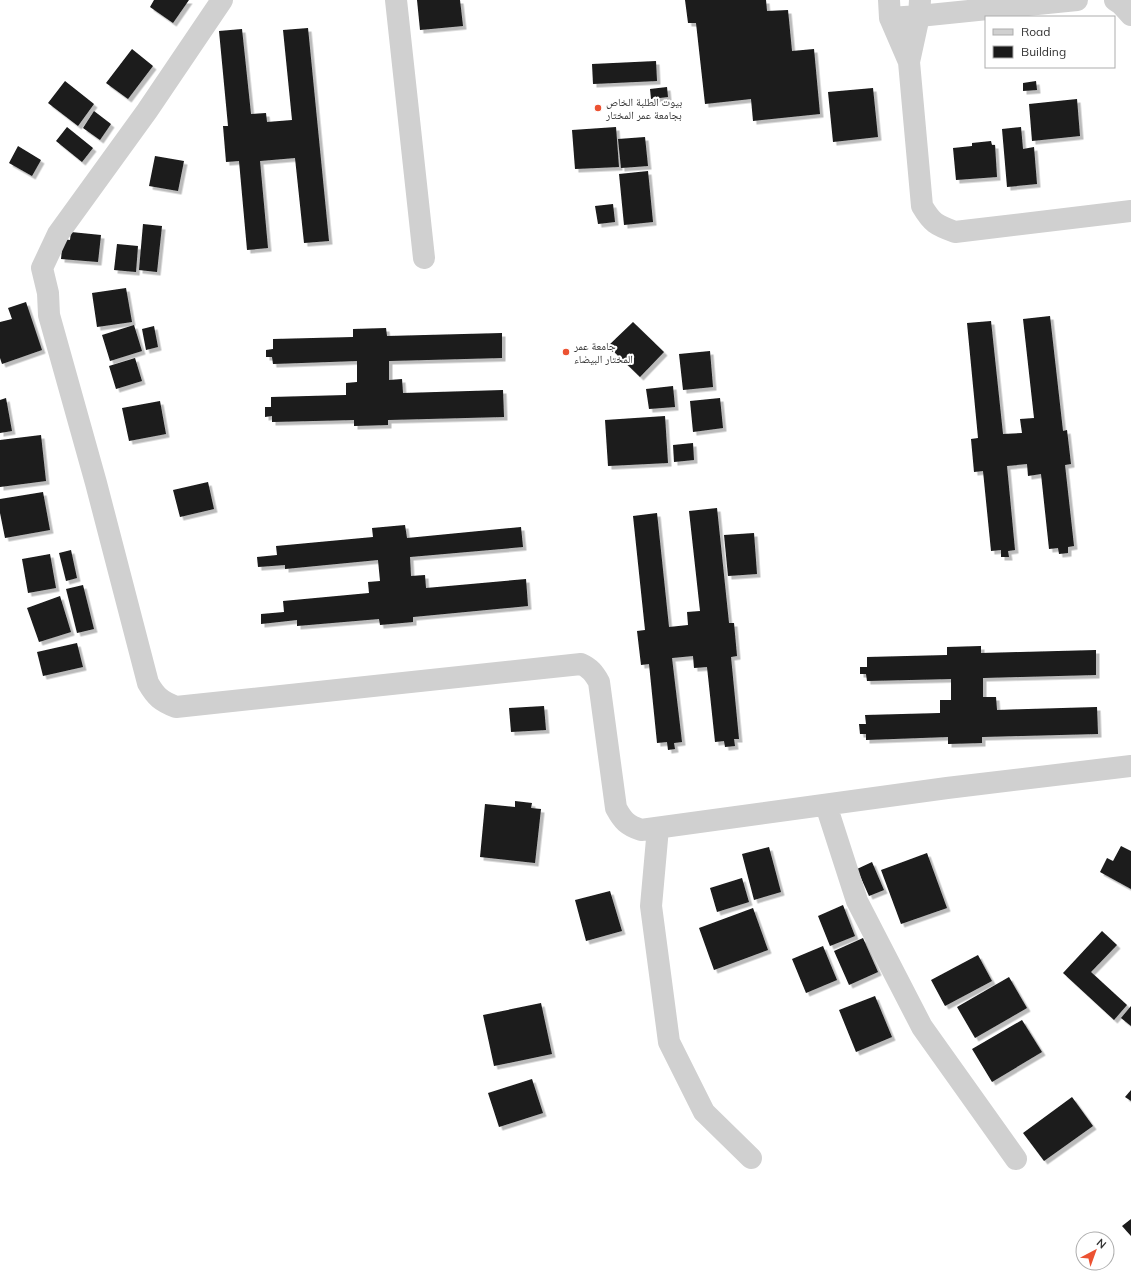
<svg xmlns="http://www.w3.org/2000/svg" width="1131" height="1287" viewBox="0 0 1131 1287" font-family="Mulish,'Noto Naskh Arabic',sans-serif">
	<defs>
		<filter id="shadow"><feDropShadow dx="3.5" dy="3.5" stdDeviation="0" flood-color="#0004"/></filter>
	</defs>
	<rect width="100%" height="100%" fill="#fff"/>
	<path fill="#1a1a1a" filter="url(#shadow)" d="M154,0h35l-16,23 -23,-16z
		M417,0h43l3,26 -43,4z
		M685,0h81l1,11 21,-1 4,41 22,-2 6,65 -67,7 -2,-22 -46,5 -9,-81h-8z
		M308,28l21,213 -25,2 -9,-85 -35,3 8,87 -21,2 -8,-89 -13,1 -3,-36h5l-9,-95 23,-2 9,85 15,-1 1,9 25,-2 -9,-90z
		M132,49l21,17 -25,33 -22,-16z
		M656,61l1,20 -64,3 -1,-20z
		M65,81l29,23 -16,22 -30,-23z
		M1036,81l1,9 -14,1v-8z
		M667,87l1,10 -17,2 -1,-10z
		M873,88l5,49 -45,5 -5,-50z
		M1077,99l3,37 -48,5 -3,-37z
		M94,111l17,13 -11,16 -17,-12z
		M67,127l26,21 -11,14 -26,-21z
		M616,127l3,40 -44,2 -3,-39z
		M1021,127l2,22 11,-2 3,37 -30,3 -5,-58z
		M645,137l3,29 -27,2 -3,-29z
		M991,141l1,4h3l2,32 -41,3 -3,-32 19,-2v-3z
		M18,146l23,14 -9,16 -23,-13z
		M155,156l29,5 -6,30 -29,-5z
		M648,171l5,51 -29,3 -5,-51z
		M613,204l2,18 -17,2 -3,-18z
		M143,224l19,2 -5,46 -18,-2z
		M71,232l30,3 -3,27 -37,-3 2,-20 7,1z
		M117,244l21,2 -2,26 -22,-2z
		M126,288l6,34 -35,5 -5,-34z
		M26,302l16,48 -40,14 -2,-6v-36l12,-3 -4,-11z
		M1050,316l13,115 4,-1 4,34 -6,1 9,81 -6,1v6l-9,1 -1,-6 -9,1 -8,-75 -13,2 -1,-12 -20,2 8,84 -7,1 1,6h-8v-7l-10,1 -8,-80 -9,1 -3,-33 7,-1 -11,-115 24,-2 12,113 19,-1 -2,-14 14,-1 -11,-99z
		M633,322l31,30 -24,25 -32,-31z
		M134,325l8,26 -32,10 -8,-26z
		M154,326l4,21 -12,3 -4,-21z
		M386,328l1,8 115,-3v25l-113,3v19l13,-1 1,14 100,-3 1,27 -116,3v5l-34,1v-6l-82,2v-6l-7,1v-10h6v-10l75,-2v-12l11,-1v-21l-84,3 -1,-7h-6v-7l7,-1v-10l80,-2v-8z
		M710,351l3,36 -30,3 -4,-36z
		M135,358l7,23 -26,8 -7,-23z
		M673,386l2,21 -26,2 -3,-20z
		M6,398l6,33 -12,2v-33z
		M720,398l3,30 -30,4 -3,-31z
		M160,401l6,33 -37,7 -7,-33z
		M665,416l3,47 -60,3 -3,-46z
		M41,435l5,46 -46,6v-47z
		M693,443l1,17 -20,2 -1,-17z
		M208,482l6,27 -34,8 -7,-27z
		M43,492l7,38 -45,8 -5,-25v-14z
		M717,508l12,115h5l3,33 -6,1 8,82h-5l1,7 -10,1 -1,-6 -9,1 -8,-75 -13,1 -1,-12 -21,2 10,84 -8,1 1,6 -7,1 -1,-8 -10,1 -8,-79 -8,1 -4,-34 8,-1 -12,-114 24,-3 12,114 19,-2 -1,-13 13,-1 -11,-100z
		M405,525l2,13 114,-11 2,20 -113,10 1,19 14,-1 1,13 100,-9 2,27 -115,11v5l-33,3 -1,-6 -82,7v-6l-36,4v-10l23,-2 -1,-11 86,-8 -1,-11 12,-1 -2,-21 -93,9v-4l-27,2 -1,-10 20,-2 -1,-9 97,-9 -1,-9z
		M754,533l3,41 -29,2 -4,-41z
		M71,550l6,28 -11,3 -7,-28z
		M50,554l6,34 -28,5 -6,-34z
		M83,585l11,44 -17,4 -11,-44z
		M60,596l11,36 -32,10 -12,-34z
		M77,643l6,24 -40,9 -6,-24z
		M981,646v7l115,-3v25l-113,3v19h13l1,13 100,-3 1,27 -116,3v6l-34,1v-7l-82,3v-6h-6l-1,-10h7l-1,-9 75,-2v-13h11v-21l-84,2 -1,-7h-6v-7h7v-10l80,-2v-8z
		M544,706l2,24 -35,2 -2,-24z
		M515,801l17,2 -1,5 10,1 -6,54 -55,-6 5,-53 30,3z
		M1121,846l10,5v38l-31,-17 7,-14 6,3z
		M769,847l12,45 -27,8 -12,-46z
		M927,853l20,55 -46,16 -20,-54z
		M872,862l12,28 -15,6 -12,-27z
		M742,878l7,24 -32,10 -7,-24z
		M610,891l12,40 -36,10 -11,-41z
		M843,905l12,31 -25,10 -12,-30z
		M753,908l15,42 -54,20 -15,-42z
		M1102,931l15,14 -26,27 36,33 -13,15 -51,-47z
		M863,938l15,34 -29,13 -15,-34z
		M823,946l14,34 -31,13 -14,-34z
		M978,955l14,26 -47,25 -14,-26z
		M1009,977l18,31 -52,30 -18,-31z
		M875,996l17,41 -36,15 -17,-42z
		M541,1003l11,51 -58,12 -11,-51z
		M1131,1006v20l-10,-8z
		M1022,1020l20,32 -50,30 -20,-33z
		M532,1079l11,34 -44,14 -11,-34z
		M1131,1090v11l-6,-4z
		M1072,1097l21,29 -49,35 -21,-28z
		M1131,1219v17l-9,-10z"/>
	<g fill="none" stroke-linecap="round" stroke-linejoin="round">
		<path stroke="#d0d0d0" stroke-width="22" d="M222,0l-75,111 -89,123 -16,34 6,25 1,22 47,168 52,200c8,14 13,18 28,24l405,-43c9,4 13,9 18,18l17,126c7,13 11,17 25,22l306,-42 184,-22
			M396,0l28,258
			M889,0l1,18 19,44
			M920,0l-1,16 -10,46 13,144c10,17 14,19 33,26l176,-21
			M1115,0l6,4 10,11
			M890,18l29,-2 158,-16
			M826,805l31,96 65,126 94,132
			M658,828l-7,78 18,136 35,70 47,46"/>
	</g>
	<g fill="#ec5232" stroke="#fff" stroke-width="1.5">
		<circle cx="598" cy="108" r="4"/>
		<circle cx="566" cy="352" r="4"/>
	</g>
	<g text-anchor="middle" stroke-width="4" stroke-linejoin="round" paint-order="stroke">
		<g font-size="11" fill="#333" stroke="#fff" text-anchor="start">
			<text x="606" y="106">بيوت الطلبة الخاص<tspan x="606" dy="13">بجامعة عمر المختار</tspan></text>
			<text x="574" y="350">جامعة عمر<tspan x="574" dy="13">المختار البيضاء</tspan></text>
		</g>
	</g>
	<rect x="985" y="16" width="130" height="52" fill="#ffffff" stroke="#adadad"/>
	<rect x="993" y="29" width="20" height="6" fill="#d0d0d0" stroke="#adadad"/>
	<text x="1021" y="36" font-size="12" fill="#333333">Road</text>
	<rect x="993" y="46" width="20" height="12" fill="#1a1a1a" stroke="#adadad"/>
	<text x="1021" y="56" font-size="12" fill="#333333">Building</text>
	<g transform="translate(1095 1251) rotate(41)"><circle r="19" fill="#ffffff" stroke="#adadad"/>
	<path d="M0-3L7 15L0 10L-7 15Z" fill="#ec5232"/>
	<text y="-6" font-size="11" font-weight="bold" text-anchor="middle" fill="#333333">N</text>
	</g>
</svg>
